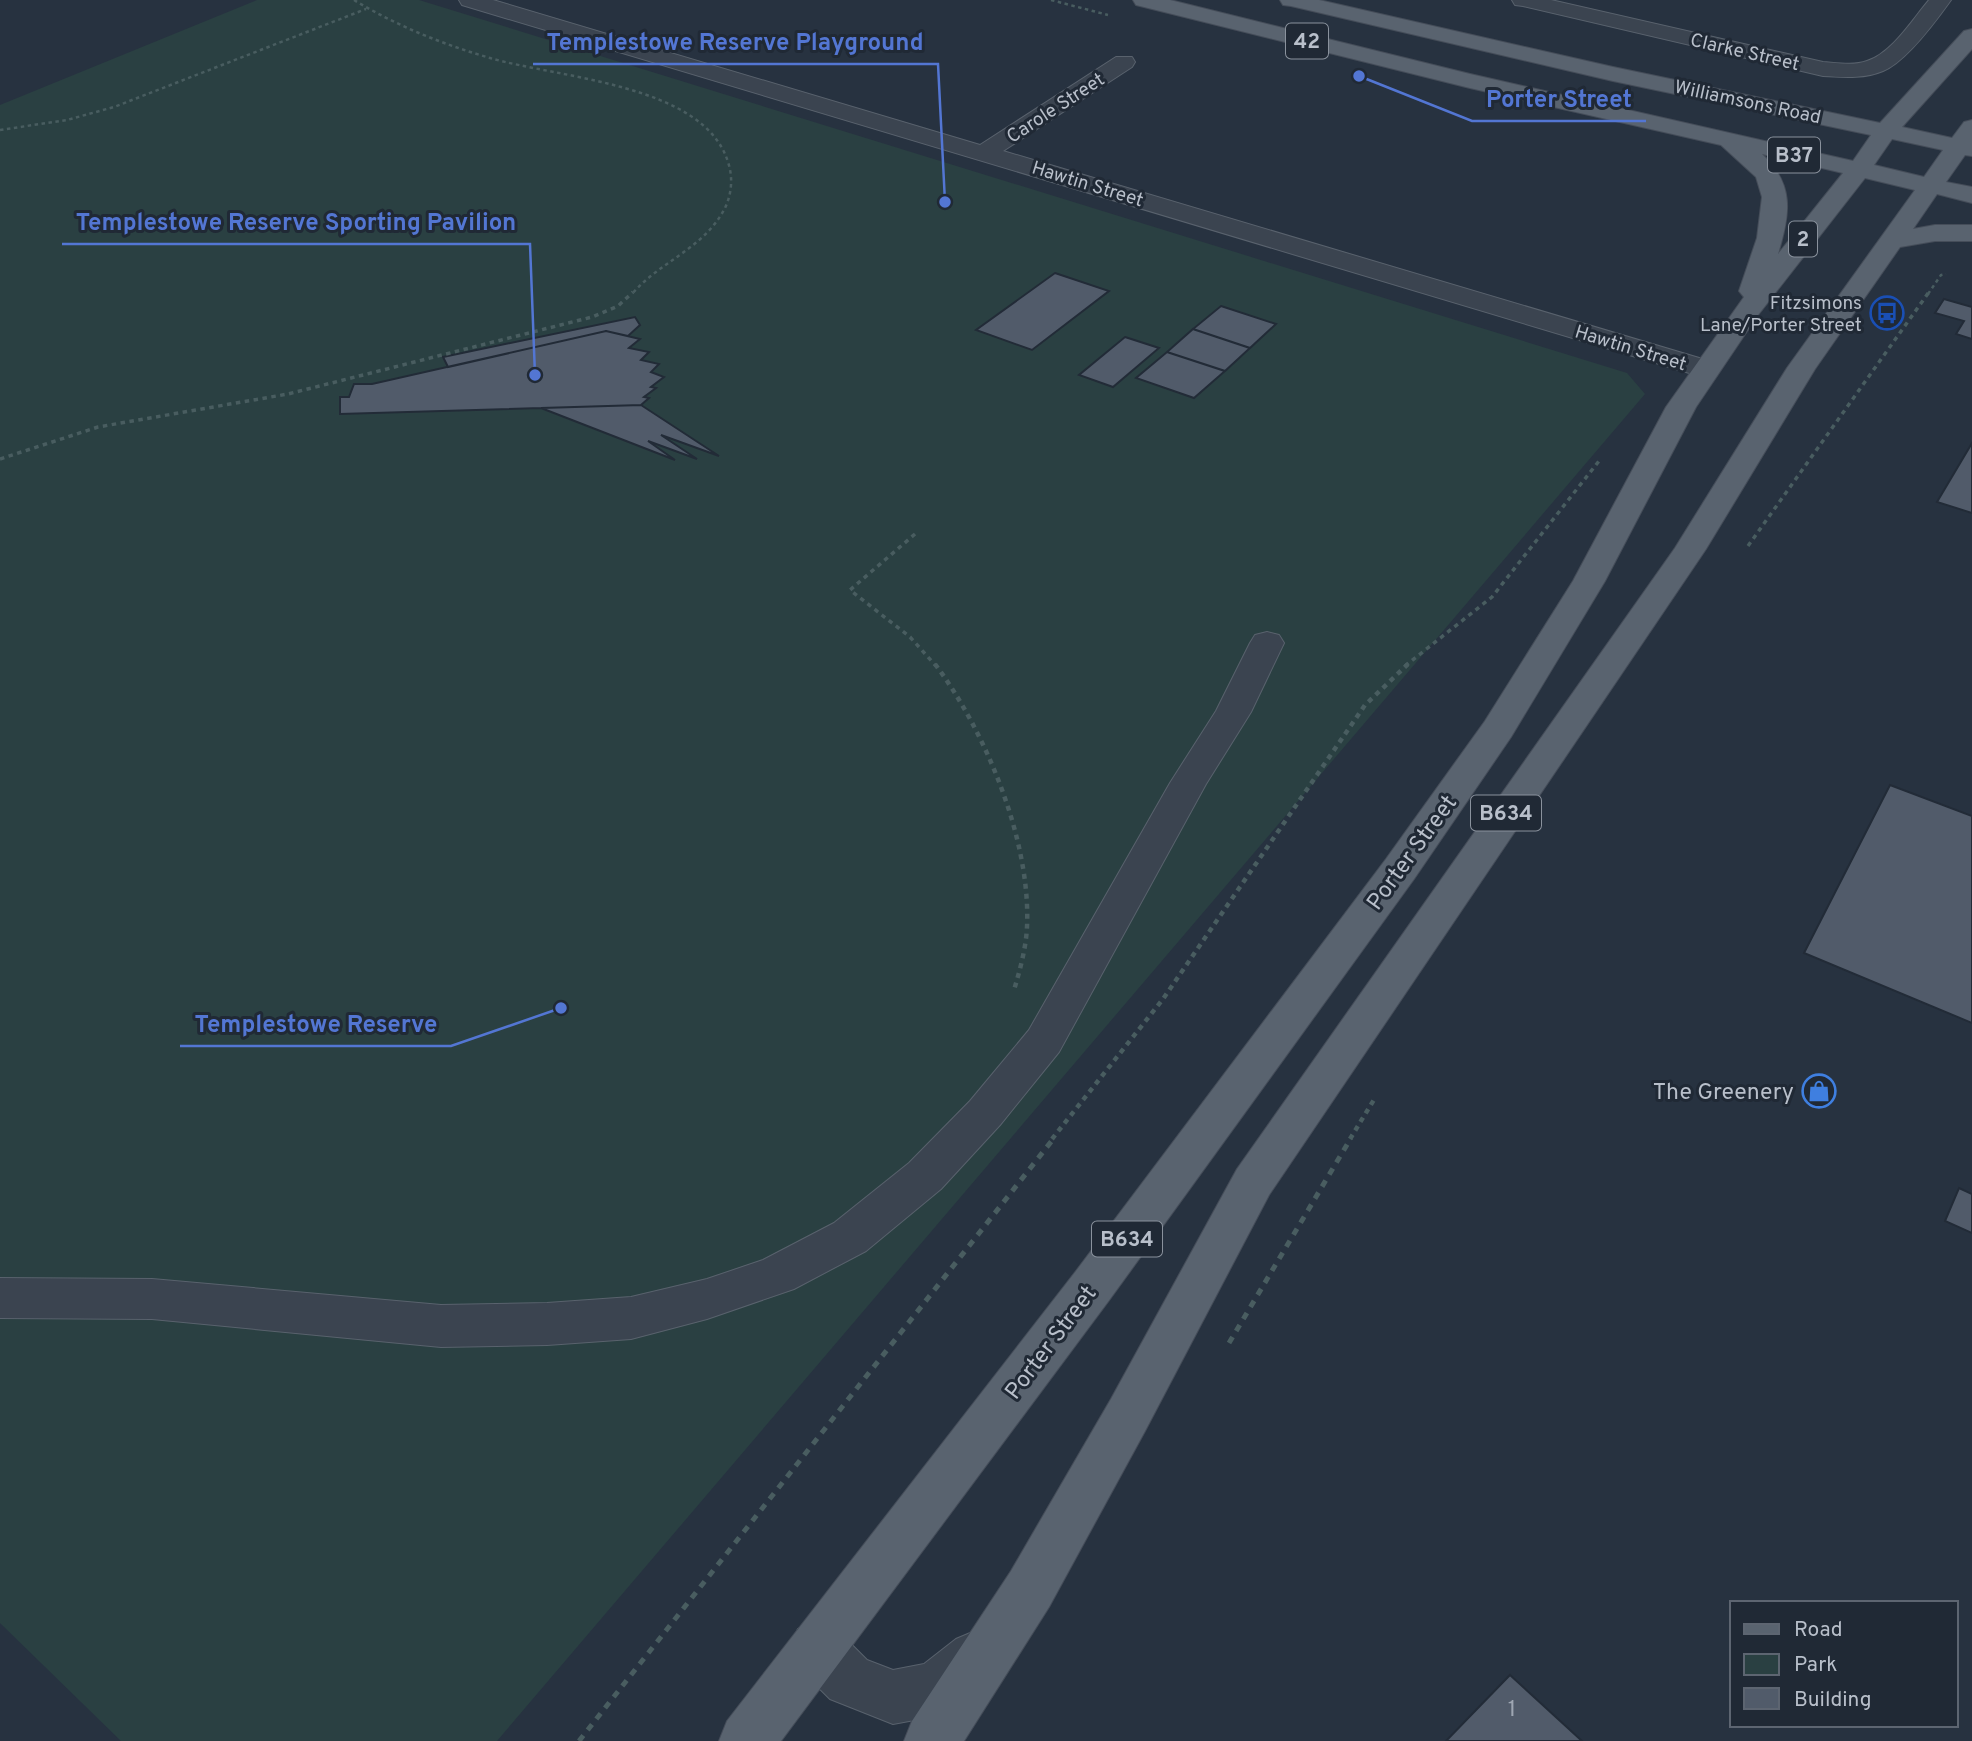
<svg xmlns="http://www.w3.org/2000/svg" width="1972" height="1741" viewBox="0 0 1972 1741" font-family="Overpass,sans-serif">
	<rect width="100%" height="100%" fill="#273240"/>
	<path fill="#2a4042" d="M257,0h162l1208,373 18,21 -1148,1347h-376l-121,-118v-1518z"/>
	<path fill="#515b6a" stroke="#222b37" stroke-width="2" d="M1055,273l54,18 -77,59 -56,-20z
		M1944,299l28,8v32l-16,-5 8,-13 -29,-8z
		M1221,306l55,18 -26,24 -57,-19z
		M635,317l5,8 -12,11 -22,-5 -158,36 -5,-10z
		M1193,329l57,19 -25,23 -58,-19z
		M606,331l34,8 -11,9 20,4 -8,8 18,4 -8,8 13,5 -13,10 5,1 -12,9 5,1 -8,7 -301,9v-17h9l5,-13h18z
		M1125,337l34,11 -46,39 -34,-12z
		M1167,352l58,19 -31,27 -58,-20z
		M641,405l78,51 -58,-21 36,24 -49,-18 27,19 -134,-52z
		M1972,443v70l-35,-11z
		M1890,785l82,31v207l-168,-70z
		M1959,1188l13,6v39l-27,-12z
		M1510,1675l72,66h-136z"/>
	<g fill="none" stroke-linecap="round" stroke-linejoin="round">
		<defs>
			<path id="minor" d="M459,0h34l487,145 136,-88h16l3,5 -3,5 -129,84 713,212 4,6 -4,6 -10,3 -10,-3 -1234,-370z
				M1512,0h39l272,62c14,1 30,4 44,-1 25,-8 45,-41 62,-61h22c-15,21 -45,62 -68,71 -19,8 -40,6 -60,5l-300,-70 -8,-1z
				M1267,632l12,3 5,8 -33,69 -45,72 -147,268 -59,73 -59,64 -75,62 -72,38 -87,30 -76,20 -84,6 -106,2 -289,-28 -152,-1v-40l152,1 289,26 106,-2 84,-6 76,-18 56,-19 71,-37 75,-60 61,-62 59,-71 141,-247 46,-72 34,-68 5,-8z
				M817,1621l19,8 31,31 26,10 31,-6 32,-25 19,-8 19,8 8,19 -8,19 -39,31 -19,8 -43,8 -63,-25 -32,-32 -8,-19 8,-19z"/>
			<path id="major" d="M1133,0h37l300,74 383,87 18,-26 -258,-54 -322,-75 -8,-1 -3,-5h39l294,67 267,56 84,-92 8,-2v20l-70,78 50,11 12,-16 8,-2v36l-7,-1 -19,27 26,5v16l-35,-9 -24,35 22,-4h37v16h-37l-35,6 -85,122 -109,180 -437,646 -124,236 -96,176 -85,134h-60l8,-20 99,-150 100,-172 126,-230 438,-621 112,-180 128,-178 -50,-12 -107,137 -62,92 -91,174 -94,156 -97,142 -304,420 -329,442h-62l8,-20 349,-450 310,-412 99,-138 88,-140 93,-174 78,-110 -5,-6 18,-53 5,-41 -6,-20 -35,-32 -251,-57 -334,-83zM1892,139l51,11 -19,27 -50,-12zM1762,154l81,19 -65,81c12,-40 17,-69 -16,-100z"/>
		</defs>
		<use href="#minor" stroke="#59626d" stroke-width="2"/>
		<use href="#major" stroke="#454d59" stroke-width="2"/>
		<path stroke="#495d60" stroke-width="2.5" stroke-dasharray="3.5 3.5" stroke-linecap="butt" d="M354,0c43,26 88,44 136,58 68,20 214,26 238,104 5,15 4,31 -3,46 -21,41 -65,53 -93,86
			M1051,0l57,15
			M0,130l67,-10 47,-13 252,-98
			M1928,294l13,-19 5,-1"/>
		<path stroke="#495d60" stroke-width="3.5" stroke-dasharray="4.5 4.5" stroke-linecap="butt" d="M0,459l98,-32 190,-33 304,-77 26,-11 15,-14
			M915,534l-65,56 60,47 26,29
			M1748,546l181,-254
			M1405,666l87,-69 107,-136"/>
		<path stroke="#495d60" stroke-width="4.5" stroke-dasharray="5 5" stroke-linecap="butt" d="M935,664c51,68 96,177 92,263 -1,21 -7,43 -13,63
			M1052,1139l111,-140 202,-294 43,-41
			M1350,1139l25,-41"/>
		<path stroke="#495d60" stroke-width="5" stroke-dasharray="7 7" stroke-linecap="butt" d="M1229,1343l122,-205
			M579,1741l475,-603"/>
		<use href="#minor" fill="#3b4450" fill-rule="evenodd"/>
		<use href="#major" fill="#59636f" fill-rule="evenodd"/>
	</g>
	<defs>
		<symbol id="bus-ring" viewBox="-11 -11 22 22"><circle r="9.5" fill="#202935" stroke="#1a4fb4" stroke-width="1.5"/><path d="M-5-6H5V4H4V6H2V4H-2V6H-4V4H-5ZM-3.5-4V0h7V-4ZM-3.5 1.2v1.5H-2V1.2ZM2 1.2v1.5H3.5V1.2Z" fill="#1a4fb4"/></symbol>
		<symbol id="shop-ring" viewBox="-11 -11 22 22"><circle r="9.5" fill="#202935" stroke="#3f7fe0" stroke-width="1.5"/><path d="M-5-2.5h2.3a2.7 3.5 0 0 1 5.4 0H5L5.5 6h-11ZM-1.5-2.5h3a1.5 2.3 0 0 0-3 0Z" fill="#3f7fe0"/></symbol>
	</defs>
	<g fill-rule="evenodd">
		<use href="#bus-ring" x="1868" y="294" width="38" height="38"/>
		<use href="#shop-ring" x="1800" y="1072" width="38" height="38"/>
	</g>
	<g text-anchor="middle" stroke-width="6" stroke-linejoin="round" paint-order="stroke">
		<g font-size="19" fill="#b8bfca" stroke="#202935">
			<text transform="translate(1745 51) rotate(13)" y="7">Clarke Street</text>
			<text transform="translate(1748 101) rotate(12)" y="7">Williamsons Road</text>
			<text transform="translate(1055 107) rotate(-33)" y="7">Carole Street</text>
			<text transform="translate(1088 183) rotate(17)" y="7">Hawtin Street</text>
			<text transform="translate(1631 347) rotate(17)" y="7">Hawtin Street</text>
		</g>
		<g font-size="19" fill="#b8bfca" stroke="#202935" text-anchor="end">
			<text x="1862" y="309">Fitzsimons<tspan x="1862" dy="22">Lane/Porter Street</tspan></text>
		</g>
		<g fill="#202935" stroke="#8a929d" stroke-width="2">
			<rect x="1286" y="23.5" width="42" height="35" rx="5"/>
			<rect x="1768" y="137.5" width="52" height="35" rx="5"/>
			<rect x="1789" y="221.5" width="28" height="35" rx="5"/>
			<rect x="1471" y="795.5" width="70" height="35" rx="5"/>
			<rect x="1092" y="1221.5" width="70" height="35" rx="5"/>
		</g>
		<g font-size="21" font-weight="bold" fill="#b8bfca">
			<text x="1307" y="48">42</text>
			<text x="1794" y="162">B37</text>
			<text x="1803" y="246">2</text>
			<text x="1506" y="820">B634</text>
			<text x="1127" y="1246">B634</text>
		</g>
		<g font-size="23" fill="#b8bfca" stroke="#202935">
			<text transform="translate(1411 852) rotate(-54)" y="8">Porter Street</text>
			<text transform="translate(1050 1342) rotate(-53)" y="8">Porter Street</text>
		</g>
		<g font-size="23" fill="#b8bfca" stroke="#202935" text-anchor="end">
			<text x="1794" y="1099">The Greenery</text>
		</g>
		<g font-size="23" fill="#9ea6b2">
			<text x="1512" y="1716">1</text>
		</g>
	</g>
	<path fill="none" stroke="#5376d3" stroke-width="2.5" d="M945 202L938 64H533M1359 76L1472 121H1646M535 375L530 244H62M561 1008L451 1046H180"/>
	<g fill="#5376d3" stroke="#202935" stroke-width="2.5">
		<circle cx="945" cy="202" r="7"/>
		<circle cx="1359" cy="76" r="7"/>
		<circle cx="535" cy="375" r="7"/>
		<circle cx="561" cy="1008" r="7"/>
	</g>
	<g font-size="24" text-anchor="middle" font-weight="bold" fill="#5376d3" stroke="#202935" stroke-width="6" stroke-linejoin="round" paint-order="stroke">
		<text x="735" y="50">Templestowe Reserve Playground</text>
		<text x="1559" y="107">Porter Street</text>
		<text x="296" y="230">Templestowe Reserve Sporting Pavilion</text>
		<text x="316" y="1032">Templestowe Reserve</text>
	</g>
	<rect x="1730" y="1601" width="228" height="126" fill="#202935" stroke="#5d6571" stroke-width="2"/>
	<rect x="1744" y="1624" width="35" height="10" fill="#59636f" stroke="#5d6571" stroke-width="2"/>
	<text x="1794" y="1636" font-size="21" fill="#b8bfca">Road</text>
	<rect x="1744" y="1654" width="35" height="21" fill="#2a4042" stroke="#5d6571" stroke-width="2"/>
	<text x="1794" y="1671" font-size="21" fill="#b8bfca">Park</text>
	<rect x="1744" y="1688" width="35" height="21" fill="#515b6a" stroke="#5d6571" stroke-width="2"/>
	<text x="1794" y="1706" font-size="21" fill="#b8bfca">Building</text>
</svg>
